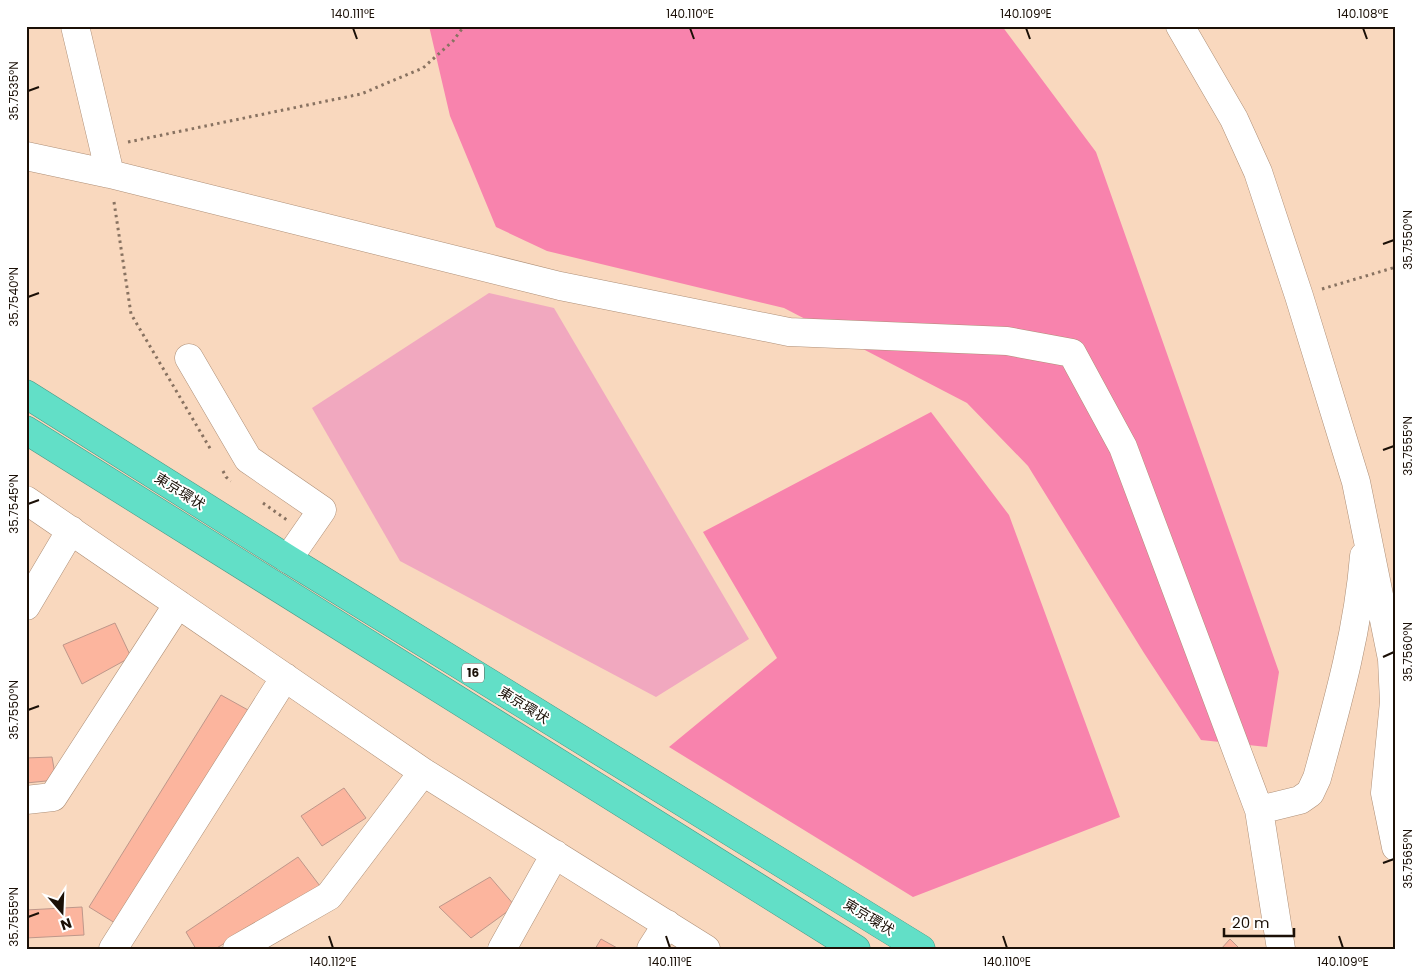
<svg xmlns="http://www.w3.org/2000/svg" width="1422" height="975" viewBox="0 0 1422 975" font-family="Poppins,'Noto Sans JP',sans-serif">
	<rect width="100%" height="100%" fill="#f9d8be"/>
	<path fill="#f1a8bf" d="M489,293l65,15 195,331 -93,58 -256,-136 -88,-153z"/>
	<path fill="#f883ad" d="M429,26h573l94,126 183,520 -12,75 -66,-7 -57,-87 -116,-187 -61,-63 -183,-95 -237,-57 -51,-24 -46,-111z
		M931,412l78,103 111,302 -207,80 -244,-150 108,-89 -74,-126z"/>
	<path fill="#fcb59e" stroke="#be978a" d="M115,623l16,34 -49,27 -19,-39z
		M221,695l27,15 -133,213 -26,-16z
		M52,757l4,23 -30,3v-25z
		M344,788l22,30 -44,28 -21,-30z
		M298,857l22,29 -105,63h-19l-10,-17z
		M490,877l25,29 -44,32 -32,-31z
		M82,907l2,28 -58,3v-28z
		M601,939l18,10h-24z
		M1230,939l10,10h-19z"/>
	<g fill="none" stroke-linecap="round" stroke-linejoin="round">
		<defs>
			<path id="minor" d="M75,26l35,148
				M1180,26l54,93 24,53 41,124 57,186 36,177 2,43 -9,91 11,54
				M26,156l84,18 450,112 229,46 218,9 65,12 51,94 136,363 22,139
				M189,358l59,101 74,51 -34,49
				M26,500l397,272 283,177
				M26,606l45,-76
				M26,800l27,-3 125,-193
				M1259,810l41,-10 10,-7 7,-15c20,-73 41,-146 47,-222
				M113,949l172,-272
				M237,949l92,-53 94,-124
				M502,949l53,-95
				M651,949l16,-25"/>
			<path id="highway" d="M26,394l262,165 633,390
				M26,430l830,519"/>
		</defs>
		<use href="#minor" stroke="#ae8f77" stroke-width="29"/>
		<use href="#highway" stroke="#499784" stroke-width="29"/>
		<path stroke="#887261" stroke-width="3" stroke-dasharray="2.5 4" stroke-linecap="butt" d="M128,142l233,-48 62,-26 30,-27 11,-15
			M114,202l17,112 80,136
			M1322,289l74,-22
			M223,471l3,6 5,4
			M263,503l24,17"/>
		<use href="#minor" stroke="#fff" stroke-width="28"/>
		<use href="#highway" stroke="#62dfc7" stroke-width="28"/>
	</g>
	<path fill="none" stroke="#1b1007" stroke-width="2" d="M353,28l4,11M690,28l4,11M1026,28l4,11M1363,28l4,11M28,91l11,-4M1383,244l11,-4M28,297l11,-4M1383,450l11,-4M28,504l11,-4M1383,657l11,-5M28,710l11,-4M1383,863l11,-4M28,917l11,-4M329,936l4,12M666,936l4,12M1003,936l4,12M1339,936l4,12"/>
	<g text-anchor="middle" stroke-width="4" stroke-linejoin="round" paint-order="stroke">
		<rect fill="#fff" stroke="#5f5851" stroke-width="1" x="462" y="663.5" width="22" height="19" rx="4"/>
		<g font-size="12" font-weight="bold" fill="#1b1007">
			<text x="473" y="677">16</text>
		</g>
		<g font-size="14" fill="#1b1007" stroke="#fff">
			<text transform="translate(180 491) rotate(32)" y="5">東京環状</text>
			<text transform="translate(524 705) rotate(32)" y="5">東京環状</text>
			<text transform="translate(869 917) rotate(31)" y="5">東京環状</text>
		</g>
	</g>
	<rect width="1422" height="975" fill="none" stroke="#ffffff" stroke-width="55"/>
	<g transform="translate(62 912) rotate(161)" stroke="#ffffff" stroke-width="4" paint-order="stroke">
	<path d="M0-4L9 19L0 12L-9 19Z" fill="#1b1007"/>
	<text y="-8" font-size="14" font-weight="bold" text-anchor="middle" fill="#1b1007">N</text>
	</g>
	<path d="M1224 928v8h70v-8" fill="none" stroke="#1b1007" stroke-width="2.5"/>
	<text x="1232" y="928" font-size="15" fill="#1b1007" stroke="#ffffff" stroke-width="4" paint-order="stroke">20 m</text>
	<rect x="28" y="28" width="1366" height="920" fill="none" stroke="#1b1007" stroke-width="2"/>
	<g font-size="12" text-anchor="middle" fill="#1b1007">
		<text x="353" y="18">140.111°E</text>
		<text x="690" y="18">140.110°E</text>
		<text x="1026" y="18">140.109°E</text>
		<text x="1363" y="18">140.108°E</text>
		<text transform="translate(14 91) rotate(-90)" y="4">35.7535°N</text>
		<text transform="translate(1408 240) rotate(-90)" y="4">35.7550°N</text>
		<text transform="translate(14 297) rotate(-90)" y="4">35.7540°N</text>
		<text transform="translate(1408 446) rotate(-90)" y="4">35.7555°N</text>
		<text transform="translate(14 504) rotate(-90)" y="4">35.7545°N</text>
		<text transform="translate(1408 652) rotate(-90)" y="4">35.7560°N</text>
		<text transform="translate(14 710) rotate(-90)" y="4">35.7550°N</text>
		<text transform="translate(1408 859) rotate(-90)" y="4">35.7565°N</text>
		<text transform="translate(14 917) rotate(-90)" y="4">35.7555°N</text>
		<text x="333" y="966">140.112°E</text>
		<text x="670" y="966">140.111°E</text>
		<text x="1007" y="966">140.110°E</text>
		<text x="1343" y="966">140.109°E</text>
	</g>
</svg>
